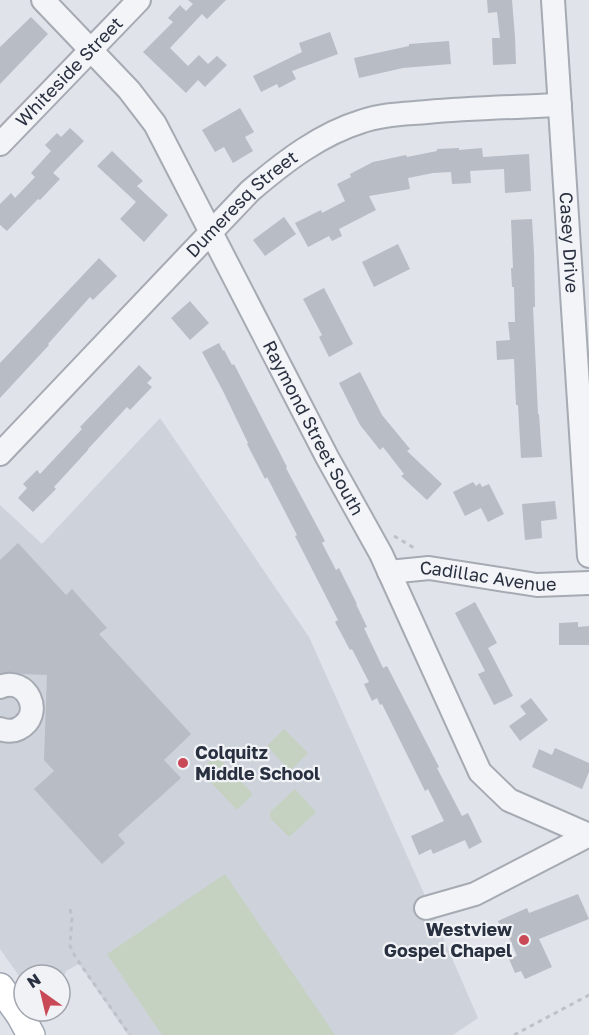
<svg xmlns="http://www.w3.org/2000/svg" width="589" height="1035" viewBox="0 0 589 1035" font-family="'Golos Text',sans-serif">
	<rect width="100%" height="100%" fill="#e0e3e9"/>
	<path fill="#ced2da" d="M160,418l149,219 113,252 56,129 -25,17h-325l-49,-71 -13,7 -6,18v-14h-36v8l-24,-34v-444l42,39z"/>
	<path fill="#c5d2c1" d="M284,729l24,24 -18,18 -23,-25z
		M216,755l37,39 -16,16 -37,-39z
		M295,789l21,23 -27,25 -19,-19v-6z
		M225,874l110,161h-173l-55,-81z"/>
	<path fill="#b7bcc5" d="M188,0h38l-19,19 -5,-5 -32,34 18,18 11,-11 9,9 9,-8 10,9 -22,22 -7,-7 -12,13 -43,-41 30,-30 -5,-4 12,-13 6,6 7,-7z
		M487,0h25l3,37 1,27 -23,1 -1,-27h8l-3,-26 -9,1z
		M31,17l17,17 -48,50v-37z
		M330,32l8,22 -46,17 4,8 -17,9 -2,-4 -16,8 -8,-16 49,-24 -3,-9z
		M449,41l2,23 -48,4 -44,10 -5,-20 55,-12v-2z
		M240,108l14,24 -9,5 8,14 -20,12 -9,-16 -9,5 -13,-22z
		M70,128l14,13 -31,32 7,6 -20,21 -2,-1 -31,32 -7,-6v-21l11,-11 4,5 20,-21 -4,-4 20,-22 -6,-6 12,-12 4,4z
		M459,148v2l23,-2 1,9 46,-3 2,37 -26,2 -1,-24 -34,2 1,12 -19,1 -1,-12 -18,1 -25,5 2,11 -41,7 7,14 -37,19 3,7 -10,5 -3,-5 -21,11 -13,-24 26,-13 1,3 23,-12 -8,-17 14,-7 -1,-3 23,-12 33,-7 1,2 30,-6v-2z
		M112,151l31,30 -6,5 31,29 -24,27 -24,-23 16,-17 -39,-36z
		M284,217l12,17 -31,22 -12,-16z
		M532,219l2,34 1,54h-2l5,107h1l3,43 -21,1 -3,-53h-2l-2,-46 -17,1 -1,-19 14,-1 -2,-18h7l-1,-35h-2l-1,-19h2l-2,-48z
		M398,244l12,25 -36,18 -12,-25z
		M99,258l18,18 -24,24 -3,-3 -42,47 1,1 -49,53v-35z
		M324,288l29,56 -24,13 -10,-20 3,-2 -19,-36z
		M190,301l19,22 -19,17 -19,-22z
		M219,343l4,8 1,-1 8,15 2,-1 53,103 -1,1 39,73 -3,2 14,27 3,-2 18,36h-1l11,23 -3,1 19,40 4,-2 52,101 -2,1 25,48 6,-3 14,29 -13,7 -4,-9 -32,14 -2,-5 -12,6 -8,-19 33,-15 -16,-32 -3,2 -43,-87 -2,1 -3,-7 -5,3 -8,-17 5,-2 -17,-33 -2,1 -15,-28 3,-2 -43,-84 2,-1 -30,-58 -2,2 -18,-35 1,-1 -25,-52 -21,-39z
		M139,365l13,13 -5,5 5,4 -22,23 -3,-3 -39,42v1l-34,37 2,2 -23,23 -15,-14 9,-10 -4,-4 14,-14 3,4 42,-45 -2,-2z
		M360,372l22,43 28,34 -3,2 35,33 -15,16 -26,-24 3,-2 -21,-27 -3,3 -20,-25 -21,-42z
		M473,482l3,4 4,-3 2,4 7,-3 15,30 -16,8 -7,-14 -16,8 -12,-24z
		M555,501l2,18 -16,2 1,17 -17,2 -3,-36z
		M18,543l48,52 6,-6 35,39 -8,6 92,100 -27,26 17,18 -63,57 7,8 -23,21 -68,-75 20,-18 -10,-11 3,-85 -24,-1 -11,-2 -12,1v-113z
		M475,602l22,41 -9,5 25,48 -19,9 -16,-31 7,-3 -30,-58z
		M578,622v5l11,-1v19h-30v-22z
		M531,698l17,22 -28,21 -11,-15 17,-12 -6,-8z
		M555,748l34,15v9l-7,17 -50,-22 7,-18 13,6z
		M578,894l11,25 -50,20 13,28 -27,12 -4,-8 -6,2 -6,-14 8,-3 -10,-23 -3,2 -6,-14 29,-13 2,5z"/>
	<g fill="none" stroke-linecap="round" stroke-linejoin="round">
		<defs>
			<g id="minor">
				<path id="s1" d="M43,0l86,90 26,34 172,333 54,97 99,218 29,28 80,35"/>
				<path id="s2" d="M553,0l36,556"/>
				<path id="s3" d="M0,144l139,-144"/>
				<path id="s4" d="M0,454l250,-263c34,-29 70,-57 113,-70 21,-7 42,-7 64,-9 44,-4 89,-5 133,-7"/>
				<path id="s5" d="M389,572l40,-4 108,17 52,-2"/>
				<path d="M0,687c27,-12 46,28 18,42 -6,3 -12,2 -18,0"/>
				<path d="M426,908l49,-14 114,-59"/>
			</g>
			<path id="major" d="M0,987l20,28 11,20"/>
		</defs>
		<use href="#minor" stroke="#a5aab3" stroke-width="26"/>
		<use href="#major" stroke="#a0a7b4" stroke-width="30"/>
		<path stroke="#bec1c7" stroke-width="3" stroke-dasharray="4.5 4.5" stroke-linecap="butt" d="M394,536l22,13
			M70,909l2,9 -2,28 6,12 54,77
			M514,1035l75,-40"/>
		<use href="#minor" stroke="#f3f4f7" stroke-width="22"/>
		<use href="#major" stroke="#fff" stroke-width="27"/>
	</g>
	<g fill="#ca4957" stroke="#f0f2f6" stroke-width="2">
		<circle cx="183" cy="763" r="6"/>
		<circle cx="524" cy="940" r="6"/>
	</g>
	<g text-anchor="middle" stroke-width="4.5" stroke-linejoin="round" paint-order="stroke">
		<g font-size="18" fill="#293040" stroke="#f0f2f6">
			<text dy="6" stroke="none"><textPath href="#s3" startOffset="100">Whiteside Street</textPath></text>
			<text dy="6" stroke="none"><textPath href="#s4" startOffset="348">Dumeresq Street</textPath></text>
			<text dy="6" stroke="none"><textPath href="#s2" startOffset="243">Casey Drive</textPath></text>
			<text dy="6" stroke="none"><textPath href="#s1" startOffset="510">Raymond Street South</textPath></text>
			<text dy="6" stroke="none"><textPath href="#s5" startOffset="100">Cadillac Avenue</textPath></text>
		</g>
		<g font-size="18" font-weight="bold" fill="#293040" stroke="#f0f2f6" text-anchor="start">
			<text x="195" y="759">Colquitz<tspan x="195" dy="21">Middle School</tspan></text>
			<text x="512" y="936" text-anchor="end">Westview<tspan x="512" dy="21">Gospel Chapel</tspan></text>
		</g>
	</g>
	<g transform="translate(42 993) rotate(326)"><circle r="28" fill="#f0f2f6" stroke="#a0a4ad" stroke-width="1.5"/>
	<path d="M0-4.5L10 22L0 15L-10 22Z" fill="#ca4957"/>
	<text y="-9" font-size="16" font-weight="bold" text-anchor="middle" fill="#293040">N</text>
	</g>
</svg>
